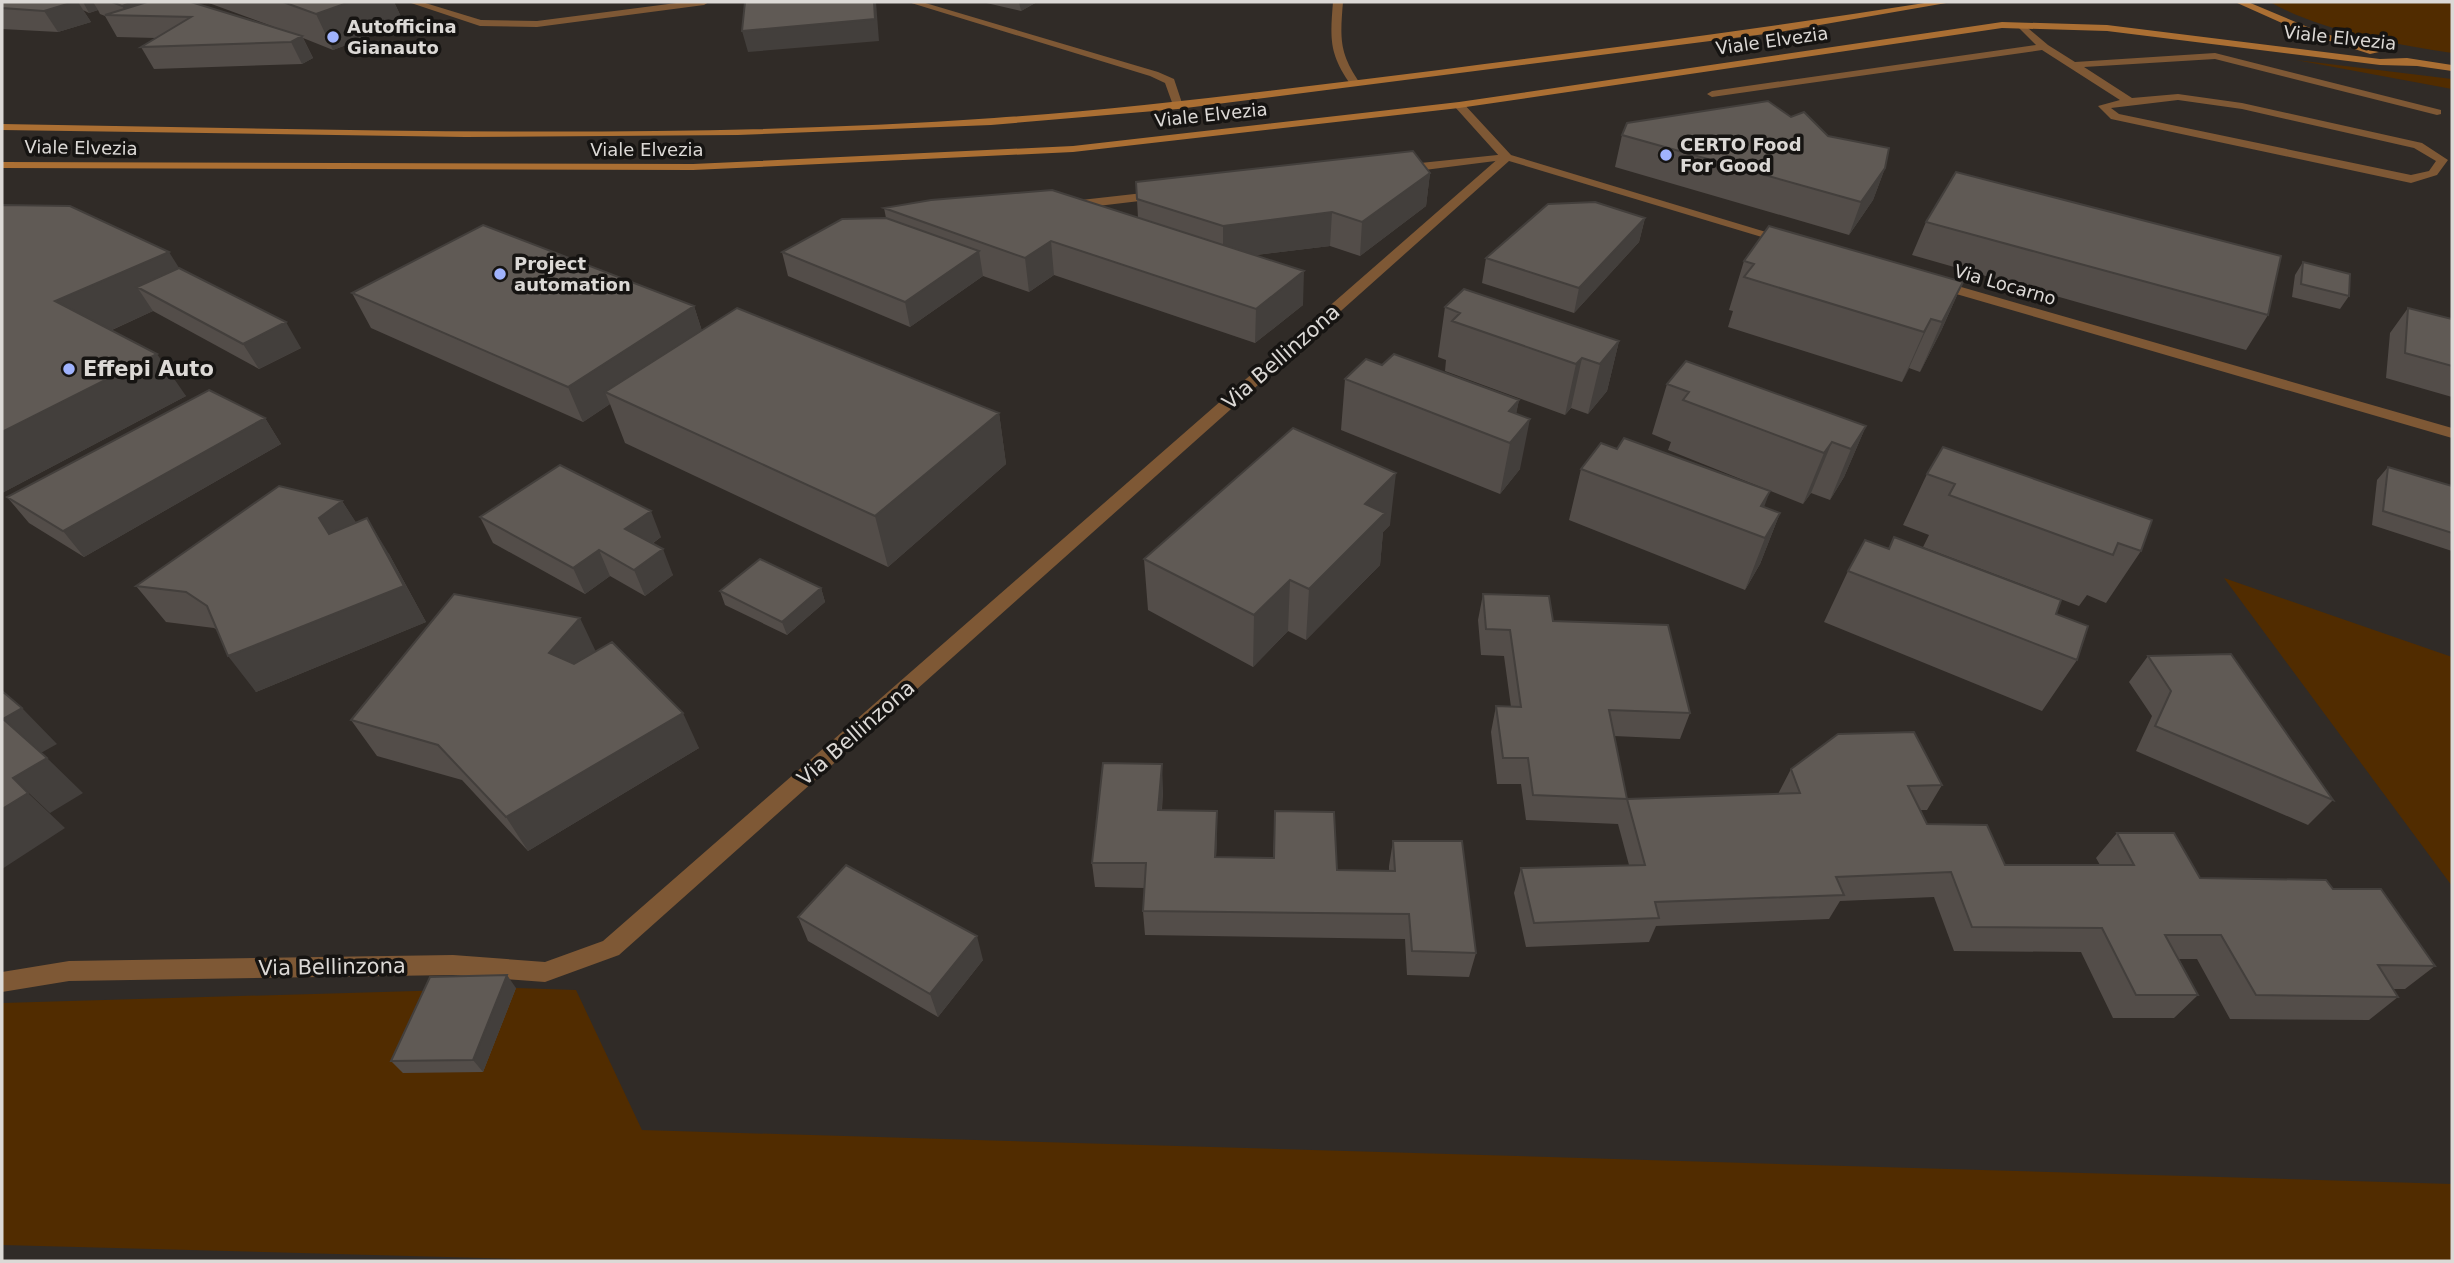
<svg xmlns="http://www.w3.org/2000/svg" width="2454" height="1263" viewBox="0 0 2454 1263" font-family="'DejaVu Sans',sans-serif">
	<rect width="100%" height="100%" fill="#302b27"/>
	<path fill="#512c00" d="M2270,2h182v51c-55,-8 -134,-23 -182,-51z
		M2296,60l156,19v10z
		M2224,578l228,79v229z
		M516,988l60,2 66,140 1810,54v77h-1856l-594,-16v-242z"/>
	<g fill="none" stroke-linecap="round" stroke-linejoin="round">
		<path fill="#7e5835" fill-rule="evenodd" d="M1333,2h10c-3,36 -4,51 17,81l-1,2h-8c-22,-31 -21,-46 -18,-83z
			M2022,23l26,22 27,17 140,-9 226,57v4l-4,1 -222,-56 -131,8 48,31 46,-4 64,9 180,40 26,17 -11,15 -26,8 -300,-64 -13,-13 22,-6 -78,-50 -330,47 -5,-3 5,-3 324,-46 -19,-19zM2178,100l64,9 172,39 22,13 -7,10 -18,4 -292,-61 -8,-6z
			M1507,154l4,1v4l-110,14 -6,-4 6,-4z
			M1161,191l6,4 -2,3 -84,10 -6,-4 6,-4z"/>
		<path fill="#7e5835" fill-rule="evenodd" d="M408,2h14l59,18 56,1 147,-19h25l-5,3 -167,22 -57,-1z
			M908,2h14l236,70 16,7 9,27 -9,2 -9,-25 -15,-7z
			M1455,103h8l48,52 281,85 -6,4 -4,-1 -273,-82 -890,794 -74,27 -92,-7 -384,6 -67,11v-20l67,-11 384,-6 92,7 58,-21 897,-784 -45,-50z
			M1937,280l515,148v10l-520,-151v-6z"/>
		<path fill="#ab6f33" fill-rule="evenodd" d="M1931,2h21l-179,31 -595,76 -187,16 -253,10 -273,2 -463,-7v-6c329,5 664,17 992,-6 149,-10 297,-30 445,-48 164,-21 328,-42 492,-68z
			M2235,2h13l62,26 69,24 -9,2 -68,-22z
			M2002,22l105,3 273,34 27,-1 45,7v6l-35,-5 -37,-1 -273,-34 -105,-3 -543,80 -386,44 -380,18 -691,-2v-6l691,2 380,-18 386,-44z"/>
	</g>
	<path fill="#534d49" d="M2,2h189l86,26 -71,-26h188l10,21 -71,27 -30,-12 10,20 -11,6 -148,5 -13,-22 15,-9 -39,-1 -12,-21 -5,-2 -2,-4 -9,3 -6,-3 8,12 -33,10 -56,-3z
		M982,2h55l-16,9z
		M1791,117l37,19 57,32 -12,32 -24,35 -234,-68 7,-32z
		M1430,173l-4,33 -66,50 -30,-10 -74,9 47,50 -48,38 -201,-68 -25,17 -46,-16 -73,51 -122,-51 -6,-24 104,-34 -2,-10 254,10 -2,-36z
		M2,205l177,63 122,80 -42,21 -106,-58 -41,19 74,66 -184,97z
		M1645,218l-6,24 -65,71 -92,-30 4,-25z
		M1926,222l342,93 -22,35 -334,-95z
		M1744,261l219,21 -22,49 -21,41 -11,-4 -7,14 -174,-55 5,-16 -4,-1z
		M2303,262l46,34 -9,13 -48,-12 3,-22z
		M352,293l342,13 8,25 297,82 7,51 -118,103 -263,-124 -15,-39 -27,18 -212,-94z
		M1445,307l174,34 -12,50 -19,23 -17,-6 -6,7 -120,-44 1,-11 -8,-3z
		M2408,308l44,11v78l-66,-19 4,-45z
		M1382,365l137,35 -3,13 4,56 -20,25 -159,-64 4,-51z
		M1667,384l199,42 -22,51 -14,23 -19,-7 -8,11 -135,-54 3,-8 -19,-8z
		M265,418l16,26 -197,113 -55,-34 -22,-26z
		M2388,467l64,19v65l-80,-26 5,-45z
		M1581,469l199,44 -20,51 -15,26 -176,-70z
		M1927,474l214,77 -35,52 -19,-8 -8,11 -156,-59 6,-12 -26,-10z
		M342,501l14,22 33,31 37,68 -170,70 -39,-62 -3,-2 -48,-6 -30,-36z
		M480,517l181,20 -9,7 21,31 -28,21 -35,-20 -25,18 -92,-51z
		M1390,525l-7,7 -3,33 -74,75 -18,-9 -35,36 -105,-57 -4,-51z
		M1889,549l167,65 21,46 -35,51 -218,-89 24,-51z
		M821,588l4,14 -38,33 -62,-30 -5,-14z
		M1483,594l70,27 137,92 -10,26 -66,-3 13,63 151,-5 13,-25 151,16 -15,25h-6l6,14 78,41h95l-4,-7 21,-25 83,45 133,11 102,77 -30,23h-12l5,8 -29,23 -139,-1 -33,-60h-18l19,36 -24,23h-61l-32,-66 -127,-1 -20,-54 -94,4 -11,18 -173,7 -7,16 -123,5 -12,-54 7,-25 108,-3 -11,-41 -92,-4 -5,-36h-24l-6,-52 5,-26 15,1 -7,-51 -23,-1 -3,-35z
		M596,651l103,97 -171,103 -66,-71 -85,-24 -26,-36z
		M2148,656l185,144 -25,25 -172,-74 16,-35 -23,-34z
		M1163,789l-1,21 55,26 -1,21 57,1 2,-47 62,59 52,1v-5l4,-25 83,112 -7,24 -62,-2 -2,-36 -260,-4 -2,-24 2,-23 -50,-1 -3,-24z
		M798,917l185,43 -45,57 -130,-76z
		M516,988l-33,84 -80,1 -12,-12z"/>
	<path fill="#433f3c" d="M74,2h4l13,20 -33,10 -14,-21z
		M83,2h10l5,8 -9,3z
		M133,2h36l-41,14 -6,-10z
		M350,2h44l10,21 -71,27 -17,-36z
		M876,2l3,39 -131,11 -6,-21z
		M1019,2h18l-16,9z
		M302,36l11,22 -11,6 -11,-22z
		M1885,168l-12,32 -24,35 12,-33z
		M1430,173l-4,33 -66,50 2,-34z
		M1332,212l-2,34 -107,13v-33z
		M1645,218l-6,24 -65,71 5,-25z
		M1051,241l3,34 -25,17 -4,-34z
		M979,251l4,25 -73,51 -5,-25z
		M169,252l26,41 -58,-6 16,24 -68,31 -30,-41z
		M1304,271l-1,34 -48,38 1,-34z
		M1963,282l-22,49 -21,41 22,-50z
		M694,306l11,35 -100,51 5,12 -27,18 -15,-35z
		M1931,319l-22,49 -7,14 22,-50z
		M286,322l15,26 -42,21 -16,-25z
		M1619,341l-12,50 -19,23 12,-50z
		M157,354l29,42 -184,97v-61z
		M1582,358l-11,50 -6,7 11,-51z
		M1519,400l-8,41 19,-22 -10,50 -20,25 10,-51 -1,-32z
		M999,413l7,51 -118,103 -13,-51z
		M265,418l16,26 -197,113 -21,-26z
		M1866,426l-22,51 -14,23 21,-51z
		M1832,442l-21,51 -8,11 21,-51z
		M1396,473l-6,52 -7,7 -3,33 -74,75 3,-51 56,-85z
		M1770,491l-16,43 7,-28z
		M342,501l23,35 -13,34 -33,-52z
		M651,511l10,26 -25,18 -11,-26z
		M1780,513l-20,51 -15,26 20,-52z
		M367,518l22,36 37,68 -170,70 -28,-36z
		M663,549l10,26 -28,21 -11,-26z
		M599,550l11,26 -25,18 -12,-26z
		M1290,580l-2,51 -35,36 1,-52z
		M821,588l4,14 -38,33 -5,-13z
		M580,618l17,36 -29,35 -19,-36z
		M22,708l35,36 -18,10 -36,-35z
		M683,713l16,35 -171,103 -22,-34z
		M47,758l36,35 -33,20 -37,-35z
		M1162,764l1,25 -3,46 -2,-25z
		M28,793l37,35 -63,41v-60z
		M1217,811v25l-2,46v-25z
		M977,936l6,24 -45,57 -8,-23z
		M507,975l9,13 -33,84 -10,-12z"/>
	<path fill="#605a55" stroke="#433f3c" stroke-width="2" d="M2,2h72l-30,9 -42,-3z
		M112,2h21l-11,4z
		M147,2h44l111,34 -11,6 -150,5 50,-30 -86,-2z
		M283,2h67l-34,12z
		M745,2h129l1,17 -133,12z
		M1768,101l23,16 13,-5 24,24 61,12 -4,20 -24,34 -239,-67 5,-12z
		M1413,151l17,22 -68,49 -30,-10 -109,14 -86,-27 -1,-17z
		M1956,172l325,84 -13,59 -342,-93z
		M1052,190l252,81 -48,38 -205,-68 -26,17 -141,-50 47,-8z
		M1595,202l50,16 -66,70 -93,-30 62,-54z
		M2,205l68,1 99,46 -114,49 102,53 -155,78z
		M886,218l93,33 -74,51 -123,-50 60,-33z
		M483,225l211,81 -126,81 -216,-94z
		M1769,226l194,56 -21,40 -11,-3 -7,13 -180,-55 10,-13 -10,-3z
		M2303,262l47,12 -1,22 -48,-12z
		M179,268l107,54 -43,22 -106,-57z
		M1464,289l155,52 -19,23 -18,-6 -6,6 -124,-43 8,-8 -15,-6z
		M737,308l262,105 -124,103 -270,-124z
		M2408,308l44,11v47l-47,-13z
		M1394,354l125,46 -10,11 21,8 -20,24 -165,-64 21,-20 16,6z
		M1686,361l180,65 -15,23 -19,-7 -8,11 -141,-53 6,-8 -22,-8z
		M209,390l56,28 -202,113 -56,-34z
		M1293,428l103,45 -31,31 20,9 -76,76 -19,-9 -36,35 -110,-56z
		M1624,438l146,53 -9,15 19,7 -15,25 -184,-69 20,-26 16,6z
		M1943,447l209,73 -11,31 -23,-8 -5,12 -164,-60 6,-11 -28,-10z
		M560,465l91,46 -26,18 38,20 -29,21 -35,-20 -26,18 -93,-51z
		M2388,467l64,19v47l-69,-22z
		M279,486l63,15 -23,17 10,16 38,-16 37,68 -176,70 -21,-50 -21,-14 -50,-6z
		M1894,537l167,63 -5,14 32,12 -11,34 -229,-89 17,-31 24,9z
		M760,559l61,29 -39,34 -62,-31z
		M454,594l126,24 -31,35 25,11 38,-22 71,71 -177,104 -68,-72 -87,-25z
		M1483,594l66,2 4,25 115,4 22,88 -81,-3 18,89 -94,-4 -5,-37h-25l-7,-52 25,1 -11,-77 -24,-1z
		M2231,654l102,146 -178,-74 16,-35 -23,-35z
		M2,691l20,17 -19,11 44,39 -34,20 15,15 -26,16z
		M1914,732l28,53 -34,1 19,38 60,1 18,40h129l-17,-32h57l26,45 126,2 7,9h48l54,77 -57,-1 20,32 -142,-2 -35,-60h-56l33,60h-62l-34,-67 -130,-1 -21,-55 -115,5 8,18 -189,7 4,16 -125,5 -13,-55 124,-3 -18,-66 173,-6 -9,-24 47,-35z
		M1103,763l59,1 -4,46 59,1 -2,46 59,1 1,-47 59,1 3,58 58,1 -2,-30h69l14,112 -64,-2 -3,-37 -266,-3 3,-48h-54z
		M846,865l131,71 -47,58 -132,-77z
		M507,975l-34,85 -82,1 39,-84z"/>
	<g fill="#a0b3fd" stroke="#161412" stroke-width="2.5">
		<circle cx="333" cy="37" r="7"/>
		<circle cx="1666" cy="155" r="7"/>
		<circle cx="500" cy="274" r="7"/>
		<circle cx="69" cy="369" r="7"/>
	</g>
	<g text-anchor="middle" stroke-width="7" stroke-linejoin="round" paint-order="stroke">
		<g font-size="18" font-weight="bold" fill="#dcd9d6" stroke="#161412" text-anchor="start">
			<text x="347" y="33">Autofficina<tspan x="347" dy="21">Gianauto</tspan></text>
			<text x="1680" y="151">CERTO Food<tspan x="1680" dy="21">For Good</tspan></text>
			<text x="514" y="270">Project<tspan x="514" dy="21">automation</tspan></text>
		</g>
		<g font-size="18" fill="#dcd9d6" stroke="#161412">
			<text transform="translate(2340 38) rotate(6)" y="6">Viale Elvezia</text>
			<text transform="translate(1772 41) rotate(-8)" y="6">Viale Elvezia</text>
			<text transform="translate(1211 115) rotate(-6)" y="6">Viale Elvezia</text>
			<text transform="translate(81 148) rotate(1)" y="6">Viale Elvezia</text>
			<text x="647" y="156">Viale Elvezia</text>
			<text transform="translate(2005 285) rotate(16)" y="6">Via Locarno</text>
		</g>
		<g font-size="21" fill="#dcd9d6" stroke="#161412">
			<text transform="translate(1281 357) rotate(-41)" y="7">Via Bellinzona</text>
			<text transform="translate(856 733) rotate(-41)" y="7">Via Bellinzona</text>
			<text transform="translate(332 967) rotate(-1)" y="7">Via Bellinzona</text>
		</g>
		<g font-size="21" font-weight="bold" fill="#dcd9d6" stroke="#161412" text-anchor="start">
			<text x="83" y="376">Effepi Auto</text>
		</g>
	</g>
	<rect width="2454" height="1263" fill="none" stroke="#dcd9d6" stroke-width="7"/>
</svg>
